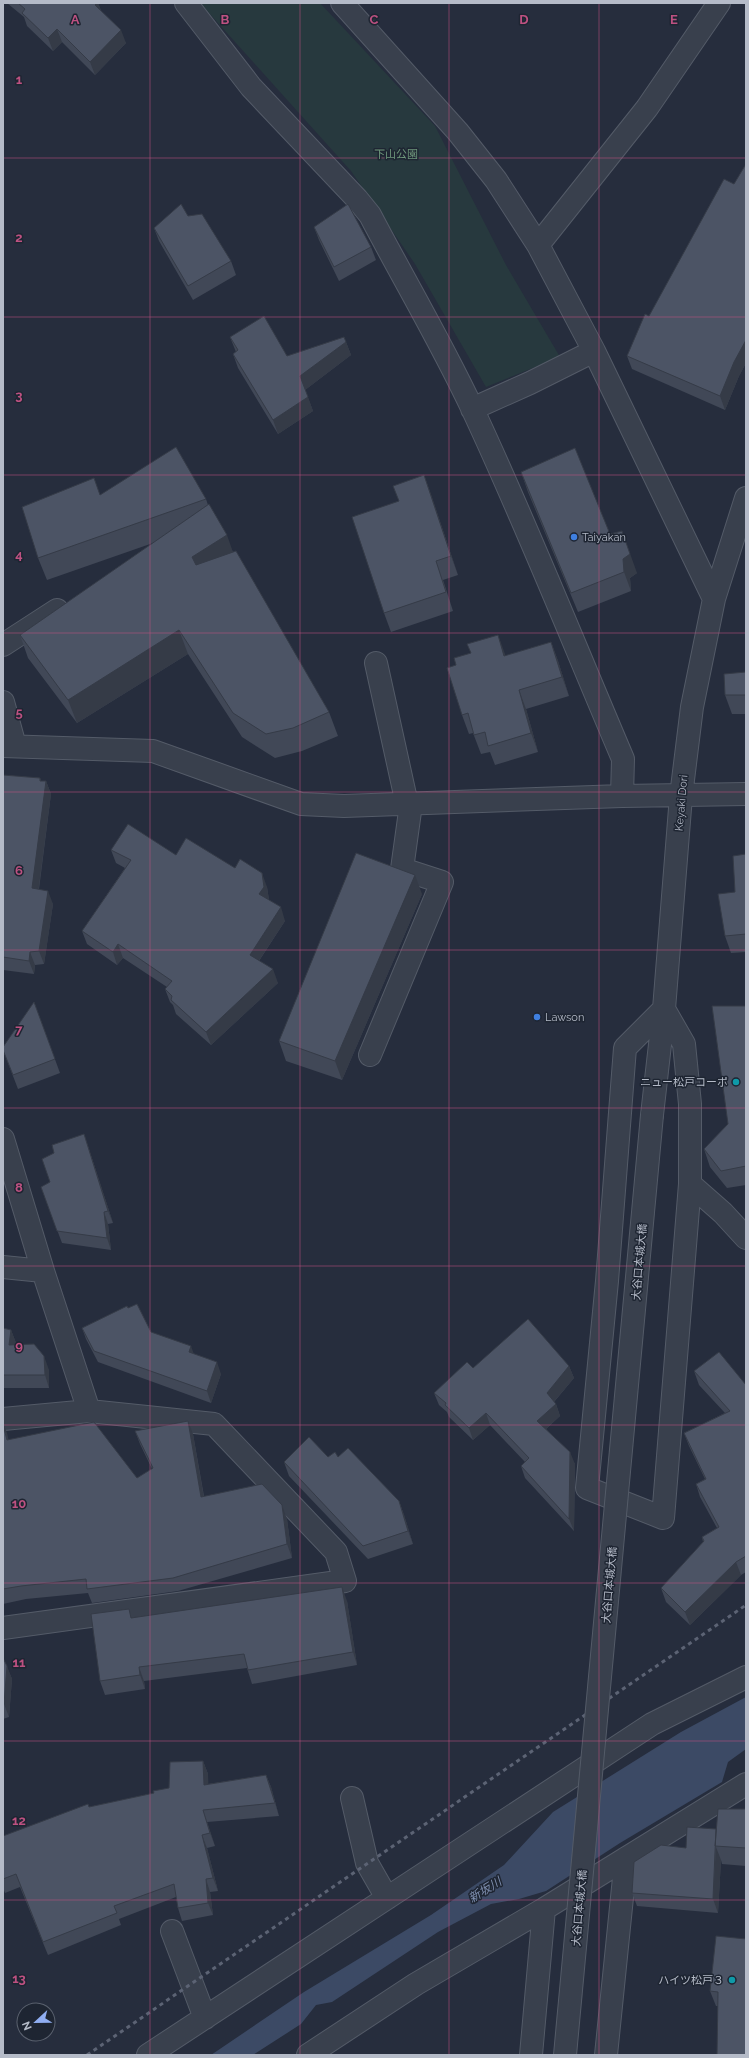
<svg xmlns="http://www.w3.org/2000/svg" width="749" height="2058" viewBox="0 0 749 2058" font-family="Raleway,'Noto Sans JP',sans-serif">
	<rect width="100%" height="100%" fill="#262d3d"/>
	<path fill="#27393e" d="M200,3h120l115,123 71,139 54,92 -74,30 -71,-123 -64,-93z"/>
	<path fill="#3c4a65" d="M746,1697v52l-18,13 -6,20 -102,61 -74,48 -27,8 -28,5 -53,28 -106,70 -16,3 -15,19 -48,31h-42l93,-63 127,-77 73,-50 49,-53 128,-80z"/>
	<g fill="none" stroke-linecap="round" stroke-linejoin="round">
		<defs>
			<path id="minor" d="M186,3l65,84 106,112 13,16c34,65 71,127 102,193 54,115 101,234 151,351l-1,37
				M342,3l116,129 38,48 42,65 56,106 120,248
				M538,245l109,-137 72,-105
				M472,409l58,-26 64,-32
				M3,645l54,-35
				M376,663l31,141
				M3,702l12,44
				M3,746l150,5 148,53 43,2 278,-10 124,-2
				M664,1009l20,35 6,60v80l-27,334 -76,-30 20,-207 18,-233z
				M370,1055l72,-173 -40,-13 9,-65
				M652,1115l12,-106 17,-213 11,-89 22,-108 32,-101
				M3,1139l40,132
				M690,1184l33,29 23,25
				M3,1267l40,4 46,140 -86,8
				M3,1628l342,-47 -9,-29 -122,-128 -125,-13
				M352,1798l15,65 20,35
				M172,1931l33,87
				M148,2055l504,-331 94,-47
				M308,2055l108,-71 128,-75 202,-125
				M531,2055l13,-146
				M606,2055l20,-197"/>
		</defs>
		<use href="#minor" stroke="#545b68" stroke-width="24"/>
		<use href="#minor" stroke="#39404d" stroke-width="22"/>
		<path stroke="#5c6374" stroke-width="3" stroke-dasharray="4 4" stroke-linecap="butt" d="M87,2055l659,-450"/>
		<defs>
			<path id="minor-bridge" d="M565,2055l87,-940"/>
		</defs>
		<use href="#minor-bridge" stroke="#545b68" stroke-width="24" stroke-linecap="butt"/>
		<use href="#minor-bridge" stroke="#39404d" stroke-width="22"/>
	</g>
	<path fill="#414857" d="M7,3h91l3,8 25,32 -31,32 -33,-33 -9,9 -26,-25 -3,-9z
		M746,164v199l-7,13 -14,34 -93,-41 -5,-13 22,-40 85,-132z
		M188,216l43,45 5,14 -43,25 -34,-59 -5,-13z
		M314,227l57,20 5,13 -37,21 -20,-41z
		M230,337l57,19 59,-14 5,13 -46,35 8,21 -35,23 -40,-66 -5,-14 3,-2z
		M521,472l116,101 -7,5 1,13 -53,21 -50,-120z
		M424,475l34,100 -15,5 10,31 -62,21 -7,-19 15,-112z
		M100,495l106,4 2,6 25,47 96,160 9,24 -36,15 -27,7 -33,-21 -54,-83 -111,69 -49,-65 -8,-23 133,-92 -106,37 -9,-22z
		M551,642l7,19 11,35 -43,13 12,43 -43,13 -5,-13 -9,2 -8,-21 -4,1 -7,-19 43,-59z
		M746,672v42h-14l-7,-19z
		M3,775l37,3 1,3h5l5,13 -12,95 14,15 -9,60 -9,1 -1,9 -31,-4z
		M111,850l65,5 59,13 32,19 2,13 16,21 -26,40 19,22 -67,62 -35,-31 -3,-9 -3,-3 -5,-13 2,-2 -44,-29 -6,7 -30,-21 -5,-13 43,-63 -9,-5z
		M746,854v98l-15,1 -6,-17 10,-44z
		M422,894l-80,186 -56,-19 -7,-20z
		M34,1002l26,71 -42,16 -15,-39z
		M746,1006v179l-19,3 -17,-21 -6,-18 24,-25z
		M84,1134l29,89 -5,1 3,26 -49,-7 -21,-56 9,-5 4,-29z
		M3,1328l8,2 5,13 -1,2 34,25v18h-46z
		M82,1328l69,4 43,22 27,20 -10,29 -113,-41 -12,-23z
		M569,1366l5,12 -20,24 2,2 4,12 -14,13 29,35 -1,67 -49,-53 -4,-12 4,-4 -35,-37 -17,15 -24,-23 -2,-5 -8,-7 -5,-12 39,-25z
		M694,1371l52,14v187l-5,3 -51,50 -24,-23 -5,-14 42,-46 -1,-5 15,-9 -17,-31 -4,-13 9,-5 -16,-33 -5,-13 41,-20 -26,-28z
		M3,1423l5,17 129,38 15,-9 -12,-25 -5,-13 58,3 11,62 83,23 5,39 -114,33 -86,12 -4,-10 -62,6 -23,5z
		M328,1457h10l61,44 5,14 9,29 -45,15 -79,-83 -5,-14z
		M347,1601l10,64 -105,19 -5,-16 -103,13 1,8 -40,6 -5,-14 32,-63z
		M3,1658l9,21 -3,38 -6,2z
		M203,1761l5,13v10l58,-9 5,12 8,29 -72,6 8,24 -8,2 11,43 -8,1 3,23 -31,6 -4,-13 -2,-11 -57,22 2,6 -73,30 -28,-68 -15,6 -2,-5v-52l86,-29 65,-14 15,-5z
		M746,1809v57l-24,-2 -1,-4 -3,53 -81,-7 -5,-13 54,-45 30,-19z
		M746,1939l-28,67h-2l-6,-15z"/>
	<path fill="#353b47" d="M97,3h1l5,12 -8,-10z
		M57,29l5,13 -9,9 -5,-13z
		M121,30l5,13 -31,32 -5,-13z
		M746,340v23l-7,13 -14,34 -5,-14 14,-34z
		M346,342l5,13 -46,35 -5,-14z
		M308,397l5,14 -35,23 -5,-14z
		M424,475l7,19 27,81 -7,-19z
		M622,531l15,42 -7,5 1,13 -7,-19 -1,-13z
		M227,535l8,23 -34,23 -9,-24z
		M179,630l9,24 -111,69 -9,-23z
		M498,635l7,19 6,22 -7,-20z
		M551,642l7,19 11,35 -7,-19z
		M519,690l7,19 12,43 -7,-19z
		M40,778l5,13 1,-10 5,13 -14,107 -5,-13z
		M262,873l5,14 2,13 -10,-6z
		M415,875l7,19 -80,186 -7,-19z
		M48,891l5,13 -9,60 -5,-13z
		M281,907l4,14 -31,47 -4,-13z
		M118,944l5,14 -6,7 -4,-13z
		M30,952l5,13 -1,9 -5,-13z
		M273,969l5,14 -67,62 -5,-13z
		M84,1134l4,12 25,77 -5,-12z
		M104,1212l4,12 3,26 -4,-12z
		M11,1330l5,13 -2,15 -5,-13z
		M191,1346l4,11 -6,-5z
		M44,1356l5,14v18l-4,-13z
		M217,1362l4,12 -10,29 -4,-12z
		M569,1366l5,12 -23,27 -4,-12z
		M556,1404l4,12 -19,17 -4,-12z
		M486,1413l4,12 -17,15 -4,-12z
		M188,1421l5,13 13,76 -5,-13z
		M3,1423l4,10 5,21 -5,-14z
		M570,1452l5,12 -1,67 -5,-12z
		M399,1501l5,14 9,29 -5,-13z
		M282,1505l5,14 5,39 -5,-14z
		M736,1562l5,13 -51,50 -5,-13z
		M342,1587l5,14 10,64 -4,-13z
		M7,1666l5,13 -3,38 -5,-13z
		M139,1667l5,14 1,8 -5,-14z
		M203,1761l5,13 1,24 -5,-13z
		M266,1775l5,12 8,29 -4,-13z
		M203,1810l12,36 -5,-13z
		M202,1835l5,13 11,43 -5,-13z
		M716,1847l5,13 -3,53 -5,-14z
		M206,1879l4,13 3,23 -5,-12z"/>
	<path fill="#4c5465" stroke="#353b47" d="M18,3h79l-2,2 26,25 -31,32 -33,-33 -9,9 -26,-25 3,-4z
		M746,164v176l-12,22 -14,34 -93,-40 18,-42 4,2 75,-137 10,5z
		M181,204l7,12 14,-2 29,47 -43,25 -34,-58z
		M348,204l23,43 -37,20 -20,-40z
		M264,316l23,40 57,-19 2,5 -46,34 8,21 -35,23 -40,-66 5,-4 -8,-13z
		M176,447l30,52 -168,59 -16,-51 72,-29 6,17z
		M575,448l35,86 12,-3 8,23 -7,5 1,13 -53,21 -50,-121z
		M424,475l27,81 -15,5 10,31 -62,21 -32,-96 47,-16 -6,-15z
		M209,504l18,31 -35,22 4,8 40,-14 93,161 -36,16 -27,6 -33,-21 -54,-83 -111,70 -48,-65z
		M498,635l6,21 47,-14 11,35 -43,13 12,43 -43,13 -3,-14 -11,3 -6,-22 -6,2 -15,-47 9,-3 -2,-7 17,-5 -4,-9z
		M746,672v23h-21l-1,-21z
		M3,775l37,3v3h6l-14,107 16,3 -9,60 -9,1 -1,9 -26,-4z
		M128,824l48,31 10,-17 49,30 5,-9 22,14 2,14 -5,7 22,13 -31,48 23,14 -67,63 -35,-32 1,-4 -7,-7 7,-8 -54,-37 -5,8 -31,-21 49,-71 -20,-10z
		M356,853l59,22 -80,186 -56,-20z
		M746,854v80l-21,2 -7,-42 17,-2 -2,-36z
		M34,1002l21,57 -42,16 -10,-25v-3z
		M712,1006h34v160l-25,5 -17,-22 24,-25z
		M84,1134l24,77 -4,1 3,26 -50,-7 -16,-44 9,-5 -8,-23 12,-6 -2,-8z
		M137,1304l14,28 40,14 -2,6 28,10 -10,29 -113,-40 -12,-23 45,-22 1,2z
		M528,1319l41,47 -22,27 9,11 -19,17 33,31 -1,67 -48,-53 8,-8 -43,-45 -17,15 -24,-23 1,-2 -12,-10 33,-31 6,6z
		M3,1328l8,2 -2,15 25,-1 10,12 1,19h-42z
		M719,1352l27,33v171l-10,6 -51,50 -24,-24 43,-47 -2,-4 17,-10 -23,-43 10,-5 -22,-46 46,-22 -36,-40z
		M188,1421l13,76 61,-13 20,21 5,39 -114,34 -86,11 -1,-10 -65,7 -18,3v-164l4,15 87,-18 43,56 16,-10 -18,-37z
		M309,1437l19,20 7,-5 3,5 10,-9 51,53 9,30 -45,15 -79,-84z
		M342,1587l11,65 -105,18 -4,-16 -105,13 1,8 -40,6 -9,-67 38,-5 2,9z
		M3,1658l4,8 -3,38h-1z
		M203,1761l1,24 62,-10 9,28 -72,7 7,23 -8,2 11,43 -7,1 2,24 -30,5 -4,-24 -60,22 3,7 -74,29 -27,-68 -13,5v-43l85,-32 1,3 65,-14 -1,-2 16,-3 1,-26z
		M718,1809h28v39l-31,-2z
		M687,1827l29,2 -3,70 -81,-6 2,-31 27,-17 25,3z
		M716,1936l30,3v116h-29l1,-63 -8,-1z"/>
	<path fill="none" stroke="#bd5181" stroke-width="1" stroke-opacity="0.55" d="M150,3v2052M300,3v2052M449,3v2052M599,3v2052M3,158h743M3,317h743M3,475h743M3,633h743M3,792h743M3,950h743M3,1108h743M3,1266h743M3,1425h743M3,1583h743M3,1741h743M3,1900h743"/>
	<g fill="#3f7fe0" stroke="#1e2532" stroke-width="1.5">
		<circle cx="574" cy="537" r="4"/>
		<circle cx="537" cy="1017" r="4"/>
	</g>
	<g fill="#0f9aa8" stroke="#1e2532" stroke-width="1.5">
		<circle cx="736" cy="1082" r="4"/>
		<circle cx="732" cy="1980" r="4"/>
	</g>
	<g text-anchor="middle" stroke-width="3" stroke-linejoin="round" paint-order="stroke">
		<g font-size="11" fill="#6e977b" stroke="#1e2532">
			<text x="396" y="158">下山公園</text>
		</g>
		<g font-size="11" fill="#b5bbc8" stroke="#1e2532" text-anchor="start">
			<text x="582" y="541">Taiyakan</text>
			<text x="545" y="1021">Lawson</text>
			<text x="728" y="1086" text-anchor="end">ニュー松戸コーポ</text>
			<text x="724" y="1984" text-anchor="end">ハイツ松戸３</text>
		</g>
		<g font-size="11" fill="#b5bbc8" stroke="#1e2532">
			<text transform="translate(681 803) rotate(-85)" y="4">Keyaki Dori</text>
			<text transform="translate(639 1262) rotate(-85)" y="4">大谷口本城大橋</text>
			<text transform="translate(609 1585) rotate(-85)" y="4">大谷口本城大橋</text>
			<text transform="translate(579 1908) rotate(-85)" y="4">大谷口本城大橋</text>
		</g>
		<g font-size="12" font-style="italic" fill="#7e8eae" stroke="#1e2532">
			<text transform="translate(485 1890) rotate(-32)" y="4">新坂川</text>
		</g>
	</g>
	<g font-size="13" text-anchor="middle" font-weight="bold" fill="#bd5181" stroke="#1e2532" stroke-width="3" stroke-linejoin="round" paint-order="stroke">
		<text x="75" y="24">A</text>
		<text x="225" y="24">B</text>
		<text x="374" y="24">C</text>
		<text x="524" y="24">D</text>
		<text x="674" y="24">E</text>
		<text x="19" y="84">1</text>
		<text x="19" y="242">2</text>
		<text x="19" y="400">3</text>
		<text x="19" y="559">4</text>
		<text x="19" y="717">5</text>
		<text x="19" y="875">6</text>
		<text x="19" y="1034">7</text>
		<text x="19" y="1192">8</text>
		<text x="19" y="1350">9</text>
		<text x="19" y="1508">10</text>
		<text x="19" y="1667">11</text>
		<text x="19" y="1825">12</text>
		<text x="19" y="1983">13</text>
	</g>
	<rect width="749" height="2058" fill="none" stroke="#b5bbc8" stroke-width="8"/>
	<g transform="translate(36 2022) rotate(248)"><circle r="19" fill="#1e2532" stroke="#5a616e"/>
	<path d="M0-3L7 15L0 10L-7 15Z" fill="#90aef2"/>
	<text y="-6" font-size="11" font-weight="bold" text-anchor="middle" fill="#b5bbc8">N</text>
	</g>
</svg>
